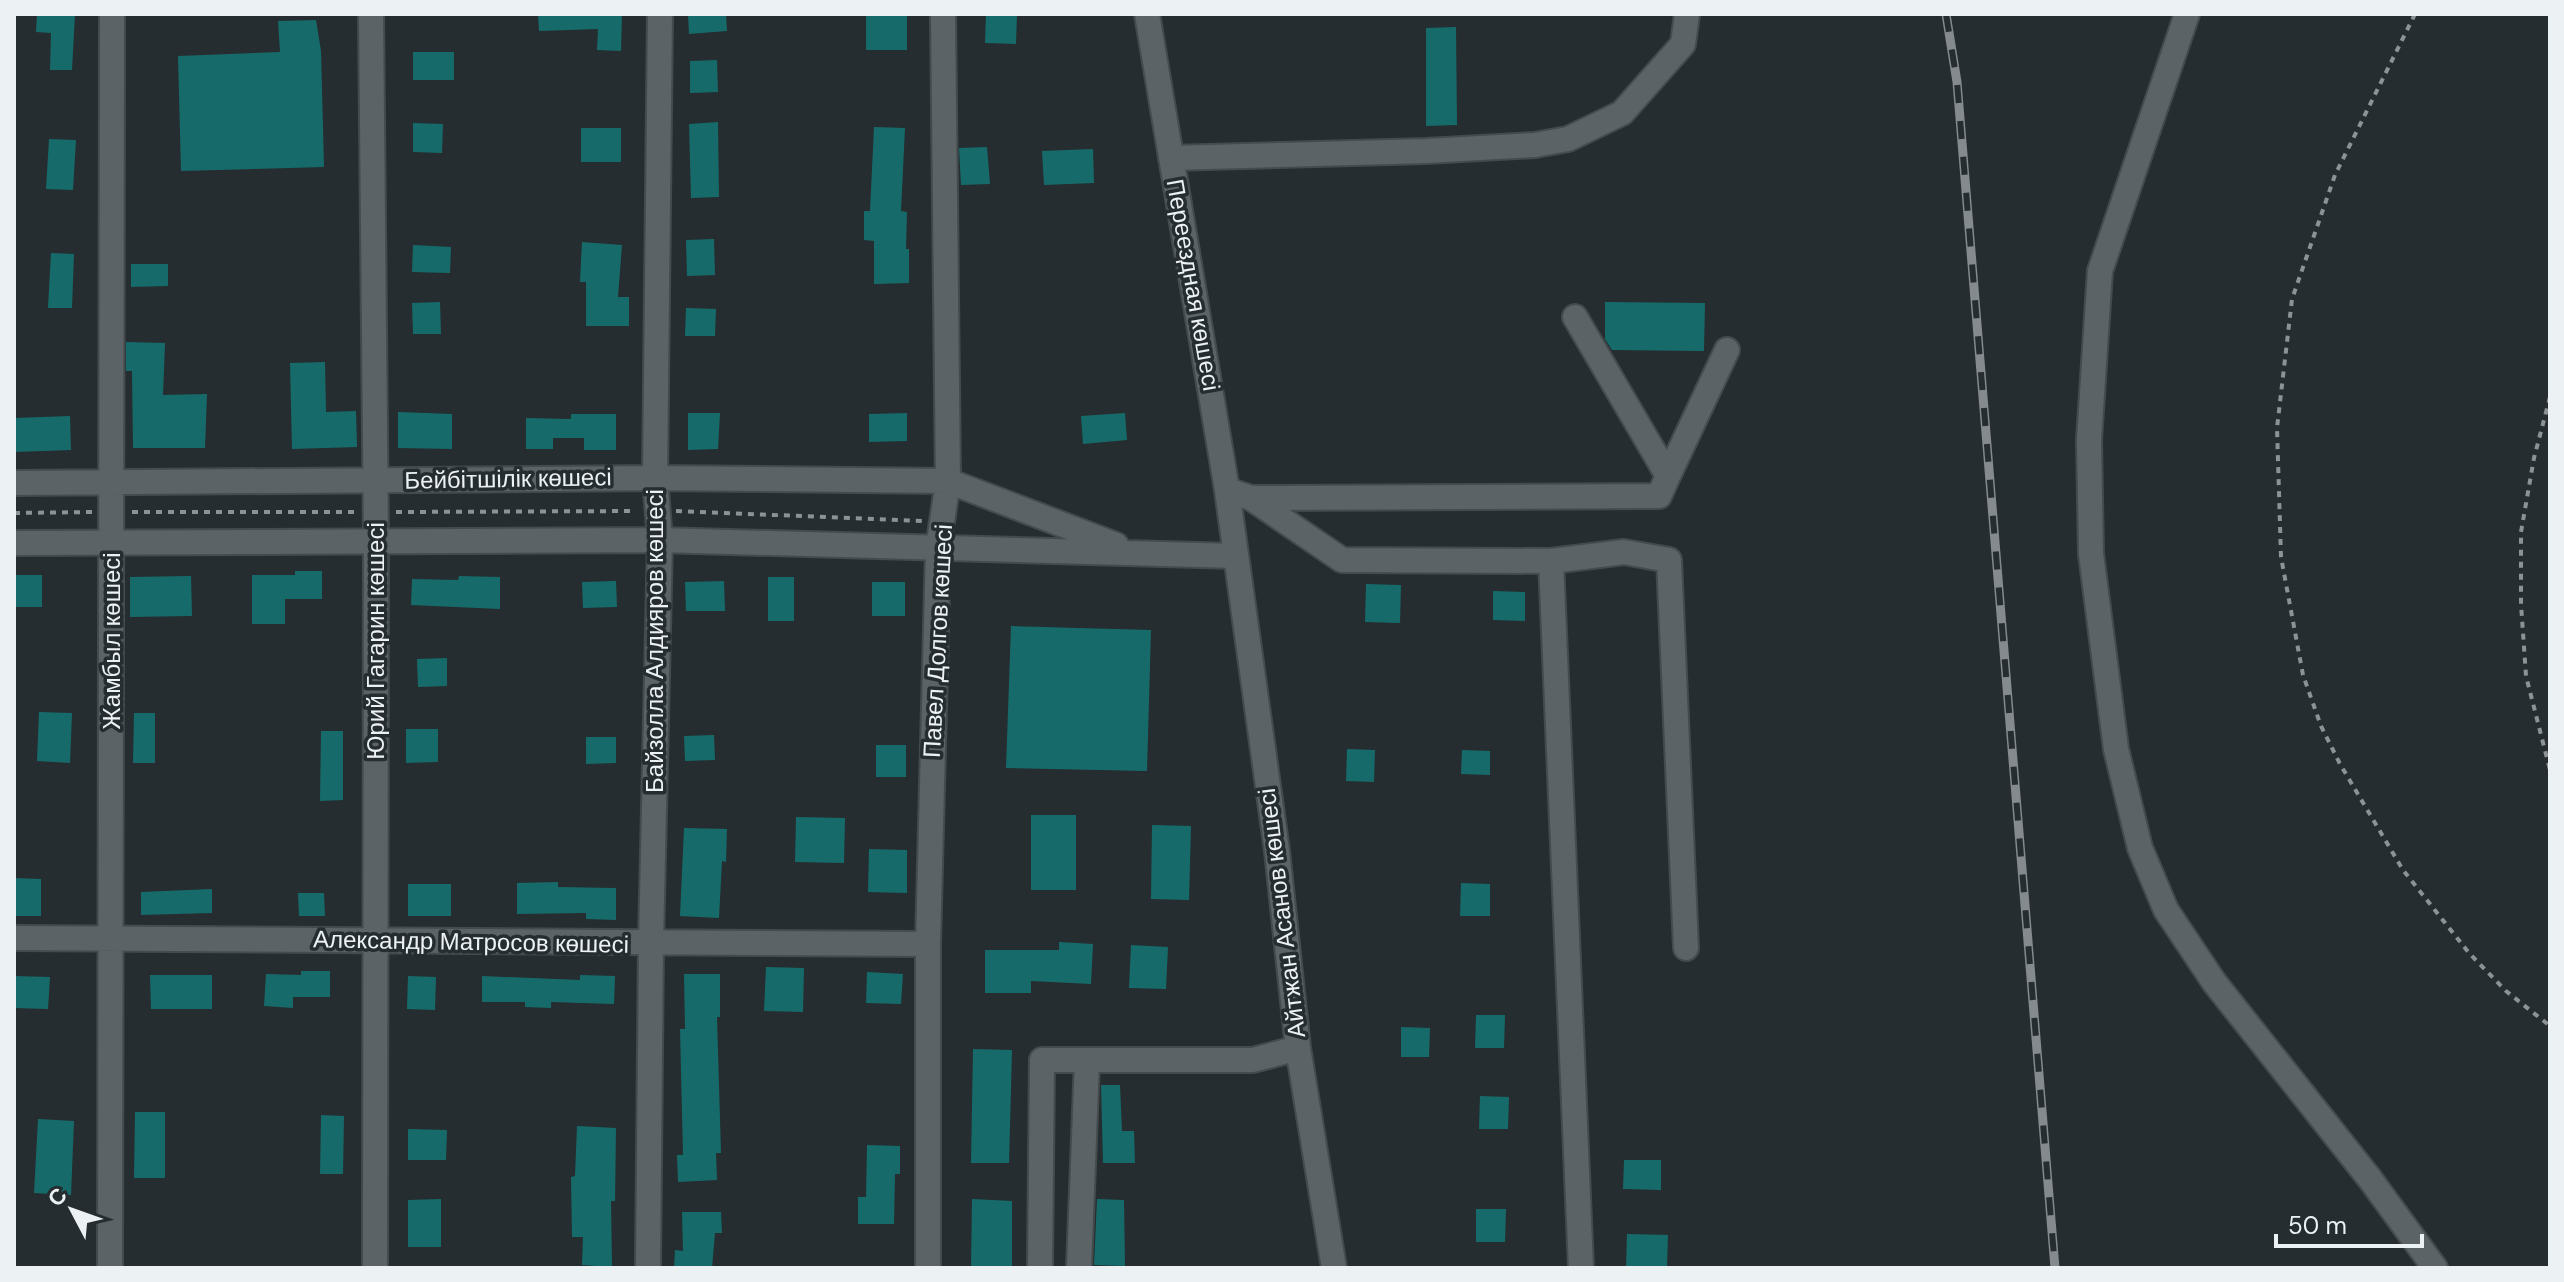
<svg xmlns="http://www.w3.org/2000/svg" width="2564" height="1282" viewBox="0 0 2564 1282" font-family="'DM Sans',sans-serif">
	<rect width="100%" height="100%" fill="#262d30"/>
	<path fill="#166b6a" d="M37,14h38l-3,56h-22l1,-37 -15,-1z
		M538,14h84l-1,37 -24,-1 1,-21 -59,2z
		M688,14h38l1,17 -38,3z
		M866,14h41v36h-41z
		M986,14h31l-1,30 -31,-1z
		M316,20l5,31 3,116 -143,4 -3,-115 102,-4 -2,-31z
		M1456,27l1,98 -31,1v-98z
		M413,52h41v28h-41z
		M717,60l1,32 -28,1v-32z
		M718,122l1,75 -28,1 -2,-74z
		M413,123l30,1 -1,29 -29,-1z
		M874,127l31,1 -4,83 6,1 -1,37h3v34l-35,1v-43l-10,-1v-29h6z
		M581,128h40v34h-40z
		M49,139l27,1 -3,50 -27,-1z
		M987,147l3,37 -29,1 -2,-37z
		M1093,149l1,34 -50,2 -2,-34z
		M714,239l1,36 -28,1 -1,-36z
		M582,242l40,3 -4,52h11v29h-43v-44h-6z
		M413,245l38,2 -1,26 -38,-1z
		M51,253l23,1 -2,54h-24z
		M131,264h37v22l-37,1z
		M440,302l1,32h-28l-1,-31z
		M1605,302l100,1 -1,48 -92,-1 -7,-11z
		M686,308l30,1 -1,27h-30z
		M126,342l39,1 -2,52 44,-1 -2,54h-72l-1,-77h-6z
		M325,362l1,50 30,-1 1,36 -65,2 -2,-86z
		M398,412l54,2v35l-54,-1z
		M688,413h32l-2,36 -30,1z
		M907,413v28l-38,1v-28z
		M1125,413l2,27 -44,4 -2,-28z
		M571,414h45v36h-32v-12h-31v11h-27v-31l45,1z
		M70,416l1,34 -57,2v-34z
		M295,571h27v28h-37v25h-33v-49h43z
		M14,575h28v32h-28z
		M191,576l1,40 -62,1v-40z
		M459,576l41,1v32l-89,-4 1,-26 46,1z
		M768,577h26v44h-26z
		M616,581l1,26 -34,1 -1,-26z
		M724,581l1,30h-39l-1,-29z
		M872,582h33v34h-33z
		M1366,584l35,1 -1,38 -35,-1z
		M1493,591l32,1v29l-32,-1z
		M1011,626l140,4 -4,141 -141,-3z
		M447,658v28l-29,1 -1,-28z
		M39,712l33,1 -2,50 -33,-2z
		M134,713h21v50h-22z
		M406,729h32v33l-32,1z
		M321,731h22v69l-23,1z
		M714,735l1,25 -30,1 -1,-25z
		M586,737h30v26l-30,1z
		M876,745h30v32h-30z
		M1347,749l28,1 -1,32 -28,-1z
		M1462,750l28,1v24l-29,-1z
		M1031,815h45v75h-45z
		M796,817l49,1 -1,45 -49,-1z
		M1152,825l39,1 -2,74 -38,-1z
		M684,828l43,1 -1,33 -4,-1 -3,57 -39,-2z
		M869,849l38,1v43l-39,-1z
		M14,878l27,1v37h-27z
		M558,882v5l58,1v32l-30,-1v-6l-69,1v-31z
		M1461,883l29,1v32h-30z
		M408,884h43v32h-43z
		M212,889v24l-71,2v-23z
		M298,893h26l1,23h-26z
		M1059,942l34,2 -2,40 -60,-3v12h-46v-43h74z
		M1131,945l37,2 -2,42 -37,-1z
		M766,967l38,1 -1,44 -39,-1z
		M301,971h29v26h-37v11l-29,-2 2,-32 35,1z
		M867,972l36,2 -2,30 -35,-1z
		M684,974h36v43h-3l4,136h-5l1,27 -39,2 -1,-27h6l-3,-126h5z
		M150,975h62v34h-61z
		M580,975l35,1 -1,28 -63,-2v6l-26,-1v-5h-43v-26l98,4z
		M14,976l36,1 -2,32 -34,-1z
		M408,976l28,1 -1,33 -28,-1z
		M1476,1015h29l-1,33h-29z
		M1401,1027l29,1 -1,29h-28z
		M973,1049l39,1 -3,113h-38z
		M1101,1085h19l2,46h12l1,32h-32z
		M1480,1096l29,1 -1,32h-29z
		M135,1112h30v66h-31z
		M321,1115l23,1 -1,58h-23z
		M38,1119l36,2 -3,74 -37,-2z
		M577,1126l39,2 -1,73h-4l1,66 -30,-2 1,-28h-11l-1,-60 4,-1z
		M408,1129l39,1 -1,30h-38z
		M867,1145l33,1v28h-5l-1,50h-36v-27h8z
		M1624,1160h37v30l-38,-1z
		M441,1199v48h-33v-47z
		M972,1199l40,2v67h-41z
		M1097,1199l27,1 1,66 -31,-1z
		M1476,1209h30l-1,33h-29z
		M682,1212h39l1,21h-7l-3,35h-38l1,-18 8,1z
		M1627,1234l41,1 -1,33h-41z"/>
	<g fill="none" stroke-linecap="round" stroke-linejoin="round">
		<defs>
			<path id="minor" d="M371,14l5,527 -1,727
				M1147,14l80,476 50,361 21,197 36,220
				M2187,14l-87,257 -11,169 2,114 25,195 24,99 26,62 48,72 156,197 65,89
				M1171,158l255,-7 109,-6 33,-6 54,-26 61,-69 4,-30
				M1668,476l59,-126
				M14,483l641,-5 293,3 168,64
				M1227,490l24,8 91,62 209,1 30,707
				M1251,498l408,-2 9,-20 -93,-159
				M14,543l646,-3 576,16
				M1551,561l73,-9 45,8 17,388
				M14,938l914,6
				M110,1268l2,-1254
				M648,1268l3,-325 9,-403 -5,-62 5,-464
				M928,1268v-324l10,-395 10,-68 -5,-467
				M1040,1268l2,-208h211l45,-12
				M1079,1268l8,-208"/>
		</defs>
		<use href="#minor" stroke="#444b4d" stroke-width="28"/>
		<path stroke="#8c9295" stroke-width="4" stroke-dasharray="6 6" stroke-linecap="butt" d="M2415,14l-80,161 -43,124 -15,129 4,129 22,118 18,51 19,38 63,106 66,83 37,38 44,35
			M2550,397l-16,61 -13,74v72l5,72 24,94
			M676,511l247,10
			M132,512h224
			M396,512l240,-1
			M14,513l78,-1"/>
		<use href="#minor" stroke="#5b6367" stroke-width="24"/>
		<defs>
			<path id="rail" d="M1946,14l11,68 98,1186"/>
		</defs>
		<use href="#rail" stroke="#848a8d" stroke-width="9"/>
		<use href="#rail" stroke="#262d30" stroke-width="6" stroke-dasharray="18" stroke-linecap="butt"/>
	</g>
	<g text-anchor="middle" stroke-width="7" stroke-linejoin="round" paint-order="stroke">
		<g font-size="24" fill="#ecf1f3" stroke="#262d30">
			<text transform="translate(1193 285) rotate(80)" y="8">Переездная көшесі</text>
			<text transform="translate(508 479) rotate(-1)" y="8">Бейбітшілік көшесі</text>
			<text transform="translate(112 641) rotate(-90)" y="8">Жамбыл көшесі</text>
			<text transform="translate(376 641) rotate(-90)" y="8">Юрий Гагарин көшесі</text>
			<text transform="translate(655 641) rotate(-90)" y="8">Байзолла Алдияров көшесі</text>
			<text transform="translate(938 641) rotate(-87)" y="8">Павел Долгов көшесі</text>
			<text transform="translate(1282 913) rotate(-97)" y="8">Айтжан Асанов көшесі</text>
			<text transform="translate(471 942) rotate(1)" y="8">Александр Матросов көшесі</text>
		</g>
	</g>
	<rect width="2564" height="1282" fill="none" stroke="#ecf1f3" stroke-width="32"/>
	<g transform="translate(72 1210) rotate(311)" stroke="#262d30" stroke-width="6" paint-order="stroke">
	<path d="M0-6L14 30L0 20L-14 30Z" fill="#ecf1f3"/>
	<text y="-12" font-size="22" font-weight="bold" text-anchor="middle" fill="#ecf1f3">С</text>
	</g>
	<path d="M2276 1234v12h146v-12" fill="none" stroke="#ecf1f3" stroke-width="4"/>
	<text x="2288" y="1234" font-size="24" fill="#ecf1f3" stroke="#262d30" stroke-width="6" paint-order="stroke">50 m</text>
</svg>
